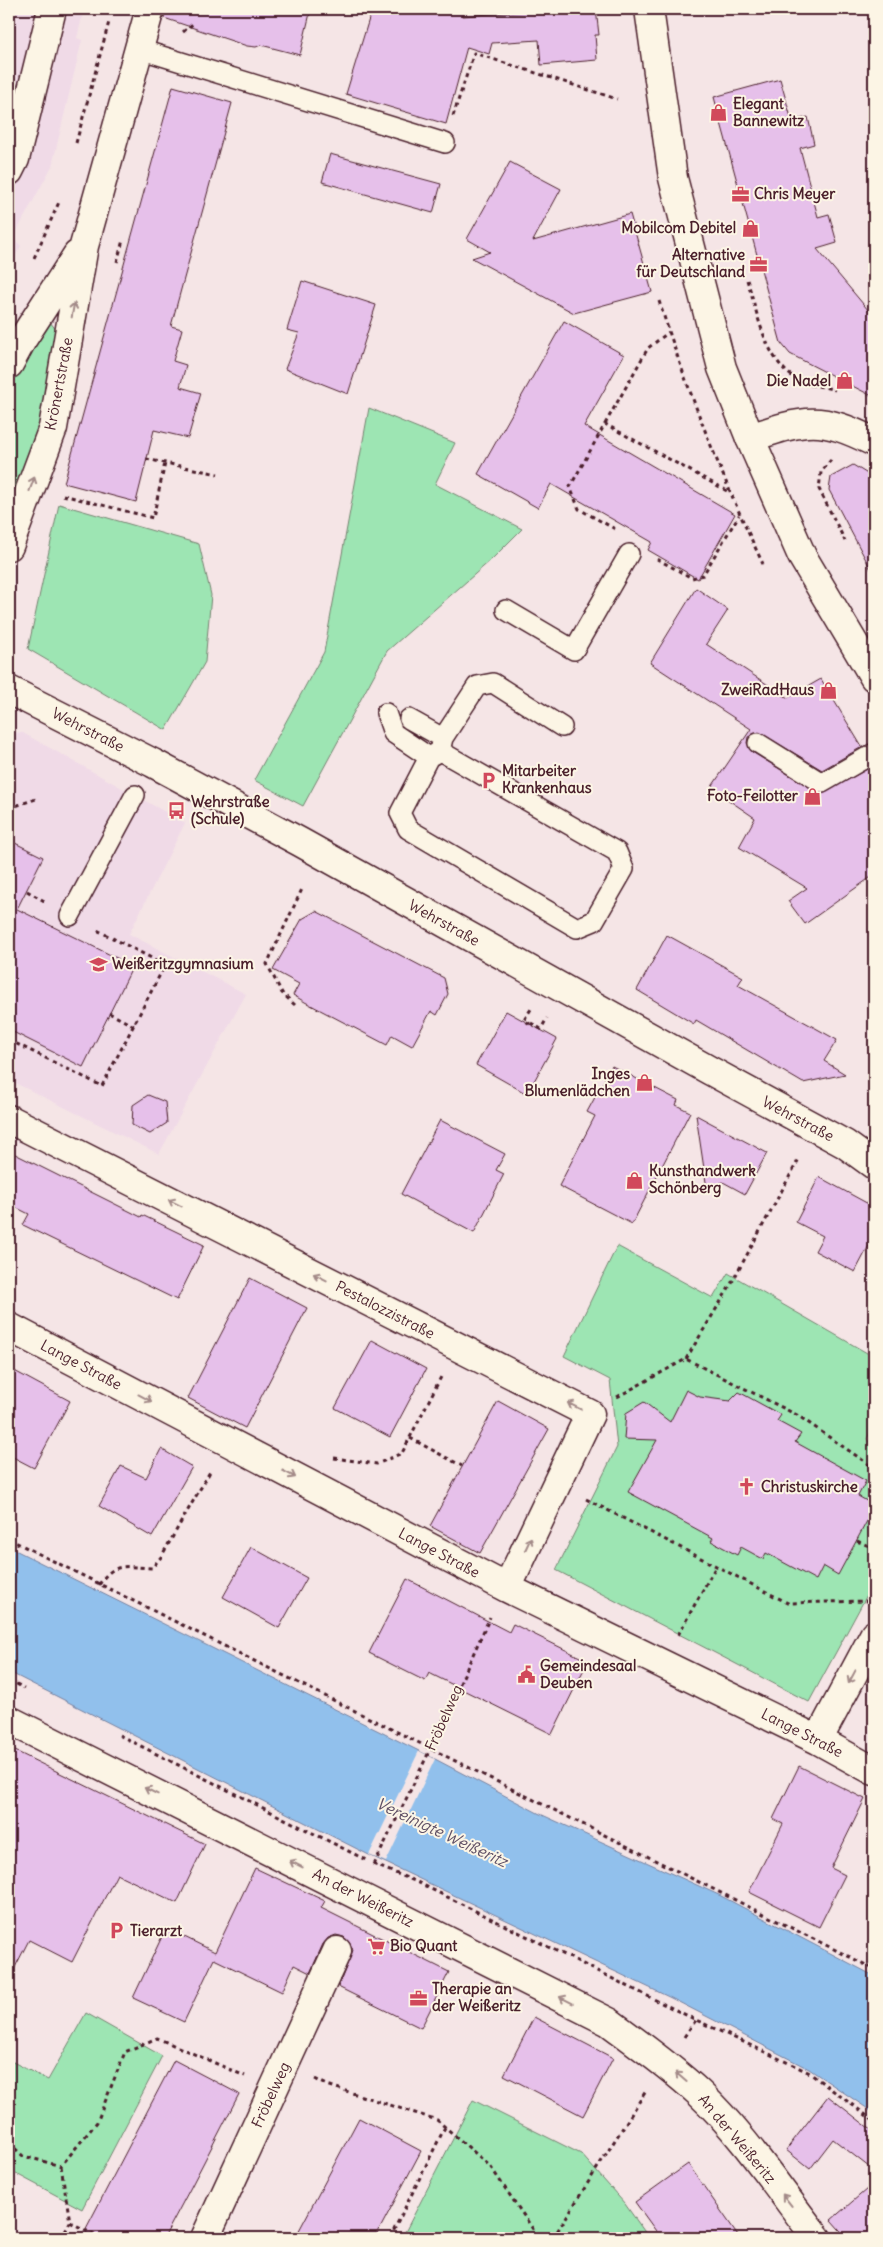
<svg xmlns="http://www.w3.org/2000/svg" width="883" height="2247" viewBox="0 0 883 2247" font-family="Delius,sans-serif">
	<rect width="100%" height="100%" fill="#f5e5e6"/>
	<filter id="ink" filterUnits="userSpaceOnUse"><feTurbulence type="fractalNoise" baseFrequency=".02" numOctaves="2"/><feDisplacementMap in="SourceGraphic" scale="10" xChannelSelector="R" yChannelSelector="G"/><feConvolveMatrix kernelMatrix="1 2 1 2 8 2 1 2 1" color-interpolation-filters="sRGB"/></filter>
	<g filter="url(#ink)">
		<path fill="#f0dae7" d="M9,9h75l-7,29 5,2 -30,126 -39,72 8,8 -12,21z
			M9,732l14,1 162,90 -56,111 117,60 -87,160 -150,-74z"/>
		<path fill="#9de5b3" stroke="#74826f" d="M50,322l7,9 -16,96 -32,81v-121l30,-58z
			M369,408l86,35 -20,41 87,45 -31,31 -104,91 -84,155 -49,-26 70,-128z
			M59,504l140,40 12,51 -6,67 -39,68 -138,-81z
			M617,1246l96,52 15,-25 146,84v66l-7,16 7,10v133l-65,120 -253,-132 61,-123 -7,-67 -46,-24z
			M86,2013l76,43 -80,153 -73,-39v-110l39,20z
			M473,2100l108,54 44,50 24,34h-247z"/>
		<path fill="#91c0ec" stroke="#75809f" d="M9,1547l426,212 103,54 183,83 153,80v137l-65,-44 -138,-71 -302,-143 -360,-183z"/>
		<path fill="#f5e5e6" d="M419,1751l16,8 -49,103 -17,-7z"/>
		<path fill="#e6c0ea" stroke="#4a1f2b" d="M165,9h146l-11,46 -39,-10 -5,2 -9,-1 -83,-28z
			M372,9h92l-2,7 73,-5v-2h61l3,26h-4l2,25 -56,5 -2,-25 -47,3 -3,11 -22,-7 -21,77 -100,-30z
			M780,79l12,42 16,-4 6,27 -14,4 18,69 11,-3 8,29 -20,6 57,68v80l-84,-43 -9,-11 -67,-246z
			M173,86l59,17 -61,223 11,3 -9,32 13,4 -6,22 21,6 -13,45 -34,-8 -18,72 -72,-19z
			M330,154l111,30 -8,29 -111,-31z
			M510,162l51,27 -28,52 97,-27 22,78 -78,21 -102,-55 18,-6 -23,-13z
			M302,281l74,24 -28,89 -63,-25 14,-36 -12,-3z
			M564,321l60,34 -40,71 151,88 -37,65 -50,-29 4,-8 -101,-58 -13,24 -60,-34z
			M853,465l21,13v97l-45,-85 2,-13z
			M696,588l32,22 -22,34 82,54 33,-19 41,68 -40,23 -63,-38 -11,5 -1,6 5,9 69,42 52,-28 1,2v107l-69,49 -17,-23 19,-13 -68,-41 16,-29 -44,-30 40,-59 -101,-66z
			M9,840l34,17 -26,52 116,57 -50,101 -74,-37z
			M316,911l128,67 4,16 -11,21 -6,-4 -19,35 -20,-11 -5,10 -82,-43 -12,-7 6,-11 -26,-14 29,-51z
			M667,935l76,42 -5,8 99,55 -13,21 21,13 -42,9 -107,-63 -2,4 -57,-34z
			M506,1011l51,28 -30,55 -51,-29z
			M612,1066l66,34 -2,5 14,7 -58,112 -73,-38 36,-70 -8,-4z
			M148,1095l17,7 2,21 -17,11 -18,-9 1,-20z
			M696,1115l71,38 -22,41 -22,-12 -16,7z
			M440,1120l65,34 -9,16 8,4 -30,59 -73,-39z
			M9,1151l132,66 1,-2 62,30 -27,55 -154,-75 6,-11 -20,-10z
			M819,1177l55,30v29l-19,36 -40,-21 8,-15 -27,-14z
			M250,1278l57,30 -62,120 -57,-30z
			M372,1340l54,29 -36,68 -55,-29z
			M9,1368l61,33 -36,67 -25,-13z
			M686,1390l14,7 30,4 9,-9 42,23 -4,6 24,13 -6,8 71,39 -8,15 16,9v3l-36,67 -15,-9 -7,14 -50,-27 -3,6 -22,-12 -4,8 -26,-14 2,-3 -85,-46 29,-52 -33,-1 2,-26 18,-11 26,20z
			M498,1401l51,28 -69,124 -50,-27z
			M161,1449l31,18 -40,70 -53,-31 22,-40 25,12z
			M251,1547l56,31 -28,50 -56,-31z
			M407,1579l102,53 4,-8 75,37 -36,73 -123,-61 -4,8 -56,-28z
			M9,1748l196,96 -28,59 -60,-29 -45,88 -43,-22 -20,39z
			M799,1766l66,33 -34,69 14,7 -26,52 -70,-35 34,-68 -10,-5z
			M255,1868l70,33 -4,7 128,64 -28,56 -83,-41 15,-37 -4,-8 -5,-5 -8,-2 -8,3 -5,6 -13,29 -16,-8 -12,27 -68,-33 -30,63 -51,-24 33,-70 49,24z
			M534,2017l79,41 -30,58 -79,-41z
			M174,2060l65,34 -48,93 -27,51h-83z
			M828,2096l46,36v39l-41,-32 -23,30 -24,-19z
			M359,2118l62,33 -46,87h-80z
			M688,2164l52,74h-79l-26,-36z
			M874,2183v55h-27l-16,-18z"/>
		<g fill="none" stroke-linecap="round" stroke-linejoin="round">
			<defs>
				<path id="service" d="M139,49l306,94
					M506,610l68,40 55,-96
					M386,713l7,20 36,24
					M409,719l34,19
					M758,743l64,40 52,-30
					M440,751l177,101 7,17 -30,52 -17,7 -169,-99 -8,-16 29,-56 11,-6 3,-13 34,-52 16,-3 69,44
					M70,916l65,-121"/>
				<path id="pedestrian" d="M205,2238l132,-287"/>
				<path id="minor" d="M9,171l6,-12 37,-150
					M9,364l13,-24 55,-85
					M750,438c56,-19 70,-23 124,4
					M9,546l44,-118 31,-182 66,-237
					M9,690l144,73 147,79 409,228 136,74 29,21
					M9,1119l581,295 -83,174
					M9,1327l498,261 311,152 56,31
					M9,1720l600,302c31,23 62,45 90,71 45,42 80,97 118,145
					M818,1740l56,-105"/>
				<path id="secondary" d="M649,9l24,169 49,190 28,70 52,118 72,121"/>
			</defs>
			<use href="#service" stroke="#4a1f2b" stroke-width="22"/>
			<use href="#pedestrian" stroke="#4a1f2b" stroke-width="31"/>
			<use href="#minor" stroke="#4a1f2b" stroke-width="31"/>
			<use href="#secondary" stroke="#4a1f2b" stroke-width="31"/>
			<path stroke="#4a1f2b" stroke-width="3" stroke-dasharray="4 4" stroke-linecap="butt" d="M528,9l1,2
				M183,32l12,-10
				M453,116l21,-63 143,46
				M76,143l33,-121
				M34,258l26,-58
				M117,262l6,-22
				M747,280c11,33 17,81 51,100 10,6 26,6 37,10
				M659,301c29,91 63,177 104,263
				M605,424l43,-76 21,-16
				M146,459l72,15
				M831,460l-10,12 -2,17 26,52
				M63,495l90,23 12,-55
				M615,529l-36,-20 -9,-22 35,-63 124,68
				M657,559l35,19 11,-3 36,-60
				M828,690l3,-3
				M9,808l27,-9
				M27,891l19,11
				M295,1005l-13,-12 -15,-29 36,-77
				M109,1013l25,13
				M531,1023l10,6 6,-11
				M530,1024l-6,-4 7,-11
				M9,1040l93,46 63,-121 -70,-36
				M686,1359l44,-73 70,-129
				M617,1397l69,-38 111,56 77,53
				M410,1438l52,28
				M334,1458l43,6 25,-11 40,-78
				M586,1499l202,104 79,-2
				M9,1539l865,430
				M857,1541l17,7
				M99,1585c14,-24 28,-18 53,-17l9,-11 50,-87
				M678,1635l38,-69
				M9,1680l15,8
				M119,1735l249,126
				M373,1864l44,18 279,138 112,52 66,49
				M374,1865l54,-111 62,-137
				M684,2037l12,-17
				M315,2079l12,6 110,35 53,46 49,72
				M9,2143l14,13 38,10 36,-44 28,-70 32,-14 88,38
				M61,2166l9,56 -8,16
				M70,2222l30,16
				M390,2238l55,-111
				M553,2238l93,-147"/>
			<use href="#service" stroke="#fcf5e5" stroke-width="19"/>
			<use href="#pedestrian" stroke="#fcf5e5" stroke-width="28"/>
			<use href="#minor" stroke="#fcf5e5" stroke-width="28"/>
			<use href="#secondary" stroke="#fcf5e5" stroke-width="28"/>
		</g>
		<defs><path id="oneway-shaft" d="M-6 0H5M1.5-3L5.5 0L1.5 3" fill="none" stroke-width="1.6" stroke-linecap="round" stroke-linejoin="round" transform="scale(1.25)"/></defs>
		<g stroke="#a38a88">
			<use href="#oneway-shaft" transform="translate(73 310) rotate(-80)"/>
			<use href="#oneway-shaft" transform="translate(32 484) rotate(-70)"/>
			<use href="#oneway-shaft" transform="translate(175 1203) rotate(-153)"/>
			<use href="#oneway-shaft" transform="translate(320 1277) rotate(-153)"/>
			<use href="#oneway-shaft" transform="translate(145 1398) rotate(28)"/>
			<use href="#oneway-shaft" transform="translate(574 1406) rotate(-153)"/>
			<use href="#oneway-shaft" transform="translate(289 1474) rotate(28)"/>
			<use href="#oneway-shaft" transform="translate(528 1544) rotate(-65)"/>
			<use href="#oneway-shaft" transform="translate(852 1677) rotate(118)"/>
			<use href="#oneway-shaft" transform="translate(151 1791) rotate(-154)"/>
			<use href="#oneway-shaft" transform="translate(296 1864) rotate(-153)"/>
			<use href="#oneway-shaft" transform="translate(566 2000) rotate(-153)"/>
			<use href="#oneway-shaft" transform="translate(681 2077) rotate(-139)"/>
			<use href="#oneway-shaft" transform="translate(787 2200) rotate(-128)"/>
		</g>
	</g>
	<defs>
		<symbol id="shop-bare" viewBox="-9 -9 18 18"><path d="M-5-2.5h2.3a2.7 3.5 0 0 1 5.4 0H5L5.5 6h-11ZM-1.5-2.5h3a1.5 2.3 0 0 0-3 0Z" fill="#d1495b" stroke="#fcf5e5" stroke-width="2.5" paint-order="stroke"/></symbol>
		<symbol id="office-bare" viewBox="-9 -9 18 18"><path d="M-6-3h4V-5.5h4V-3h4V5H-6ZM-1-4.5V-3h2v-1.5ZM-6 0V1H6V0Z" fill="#d1495b" stroke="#fcf5e5" stroke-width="2.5" paint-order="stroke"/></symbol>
		<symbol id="parking-bare" viewBox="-9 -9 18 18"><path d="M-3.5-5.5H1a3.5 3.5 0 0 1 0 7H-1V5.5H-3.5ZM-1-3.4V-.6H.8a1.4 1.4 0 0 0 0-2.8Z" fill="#d1495b" stroke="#fcf5e5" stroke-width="2.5" paint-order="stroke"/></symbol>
		<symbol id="bus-bare" viewBox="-9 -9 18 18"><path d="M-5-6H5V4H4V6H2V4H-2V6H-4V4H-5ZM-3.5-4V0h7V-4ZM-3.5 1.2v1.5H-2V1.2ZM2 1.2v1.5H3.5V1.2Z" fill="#d1495b" stroke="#fcf5e5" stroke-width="2.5" paint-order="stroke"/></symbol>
		<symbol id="school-bare" viewBox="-9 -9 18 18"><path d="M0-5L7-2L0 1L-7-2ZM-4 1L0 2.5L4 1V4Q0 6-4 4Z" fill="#d1495b" stroke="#fcf5e5" stroke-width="2.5" paint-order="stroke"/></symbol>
		<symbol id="church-bare" viewBox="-9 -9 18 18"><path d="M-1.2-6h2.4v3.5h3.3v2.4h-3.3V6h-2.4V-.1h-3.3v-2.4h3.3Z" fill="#d1495b" stroke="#fcf5e5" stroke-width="2.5" paint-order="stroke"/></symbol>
		<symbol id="civic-bare" viewBox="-9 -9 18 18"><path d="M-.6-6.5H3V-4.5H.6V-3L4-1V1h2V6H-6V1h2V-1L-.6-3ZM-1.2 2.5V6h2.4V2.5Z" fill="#d1495b" stroke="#fcf5e5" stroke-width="2.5" paint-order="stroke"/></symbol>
		<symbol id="supermarket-bare" viewBox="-9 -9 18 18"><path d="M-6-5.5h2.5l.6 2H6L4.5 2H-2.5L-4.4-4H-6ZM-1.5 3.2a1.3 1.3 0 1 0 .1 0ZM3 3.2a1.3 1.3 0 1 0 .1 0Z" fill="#d1495b" stroke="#fcf5e5" stroke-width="2.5" paint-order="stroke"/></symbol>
	</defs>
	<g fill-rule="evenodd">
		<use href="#shop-bare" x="706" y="100" width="25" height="25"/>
		<use href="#office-bare" x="728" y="182" width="25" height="25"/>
		<use href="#shop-bare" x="738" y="216" width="25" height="25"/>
		<use href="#office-bare" x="746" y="252" width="25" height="25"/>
		<use href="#shop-bare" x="832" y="368" width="25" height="25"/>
		<use href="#shop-bare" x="816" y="678" width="25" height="25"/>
		<use href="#parking-bare" x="476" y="768" width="25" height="25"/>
		<use href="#shop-bare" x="800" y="784" width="25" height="25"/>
		<use href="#bus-bare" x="164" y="798" width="25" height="25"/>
		<use href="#school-bare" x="86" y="952" width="25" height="25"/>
		<use href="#shop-bare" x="632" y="1070" width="25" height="25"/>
		<use href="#shop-bare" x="622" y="1168" width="25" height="25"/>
		<use href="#church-bare" x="734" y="1474" width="25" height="25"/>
		<use href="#civic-bare" x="514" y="1662" width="25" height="25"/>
		<use href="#parking-bare" x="104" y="1918" width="25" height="25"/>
		<use href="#supermarket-bare" x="364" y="1934" width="25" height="25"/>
		<use href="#office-bare" x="406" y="1986" width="25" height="25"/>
	</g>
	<g text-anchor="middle" stroke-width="4" stroke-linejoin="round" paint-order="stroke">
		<g font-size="15" font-weight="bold" fill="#4a1f2b" stroke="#fcf5e5" text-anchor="start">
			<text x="733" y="109">Elegant<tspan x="733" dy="17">Bannewitz</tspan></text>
			<text x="754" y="199">Chris Meyer</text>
			<text x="736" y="233" text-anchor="end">Mobilcom Debitel</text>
			<text x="745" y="260" text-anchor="end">Alternative<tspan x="745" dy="17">für Deutschland</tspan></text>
			<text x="831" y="386" text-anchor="end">Die Nadel</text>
			<text x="814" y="695" text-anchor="end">ZweiRadHaus</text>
			<text x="502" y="776">Mitarbeiter<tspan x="502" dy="17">Krankenhaus</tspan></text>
			<text x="798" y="801" text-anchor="end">Foto-Feilotter</text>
			<text x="191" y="807">Wehrstraße<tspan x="191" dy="17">(Schule)</tspan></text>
			<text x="112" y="969">Weißeritzgymnasium</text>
			<text x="630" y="1079" text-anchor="end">Inges<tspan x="630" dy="17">Blumenlädchen</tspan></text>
			<text x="649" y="1176">Kunsthandwerk<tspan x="649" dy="17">Schönberg</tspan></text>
			<text x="761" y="1492">Christuskirche</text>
			<text x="540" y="1671">Gemeindesaal<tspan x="540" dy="17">Deuben</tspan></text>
			<text x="130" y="1936">Tierarzt</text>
			<text x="390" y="1951">Bio Quant</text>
			<text x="432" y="1994">Therapie an<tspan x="432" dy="17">der Weißeritz</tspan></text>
		</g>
		<g font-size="15" fill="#4a1f2b" stroke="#fcf5e5">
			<text transform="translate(59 384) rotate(-79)" y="5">Krönertstraße</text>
			<text transform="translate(88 730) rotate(27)" y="5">Wehrstraße</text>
			<text transform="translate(444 923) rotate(29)" y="5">Wehrstraße</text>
			<text transform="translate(798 1119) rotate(28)" y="5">Wehrstraße</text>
			<text transform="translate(385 1310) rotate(27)" y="5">Pestalozzistraße</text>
			<text transform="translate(81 1365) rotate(28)" y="5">Lange Straße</text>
			<text transform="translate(439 1553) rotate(28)" y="5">Lange Straße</text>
			<text transform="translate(444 1718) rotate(-66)" y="5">Fröbelweg</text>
			<text transform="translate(802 1733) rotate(27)" y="5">Lange Straße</text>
			<text transform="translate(363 1898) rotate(27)" y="5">An der Weißeritz</text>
			<text transform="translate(271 2095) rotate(-65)" y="5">Fröbelweg</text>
			<text transform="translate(737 2139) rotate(50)" y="5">An der Weißeritz</text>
		</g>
		<g font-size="16" font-style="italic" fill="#5f4f65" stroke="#fcf5e5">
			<text transform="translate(442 1832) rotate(25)" y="6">Vereinigte Weißeritz</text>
		</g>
	</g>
	<rect width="883" height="2247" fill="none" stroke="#fcf5e5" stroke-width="30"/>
	<rect x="15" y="15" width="853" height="2217" fill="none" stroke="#4a1f2b" stroke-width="2" filter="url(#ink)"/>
</svg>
